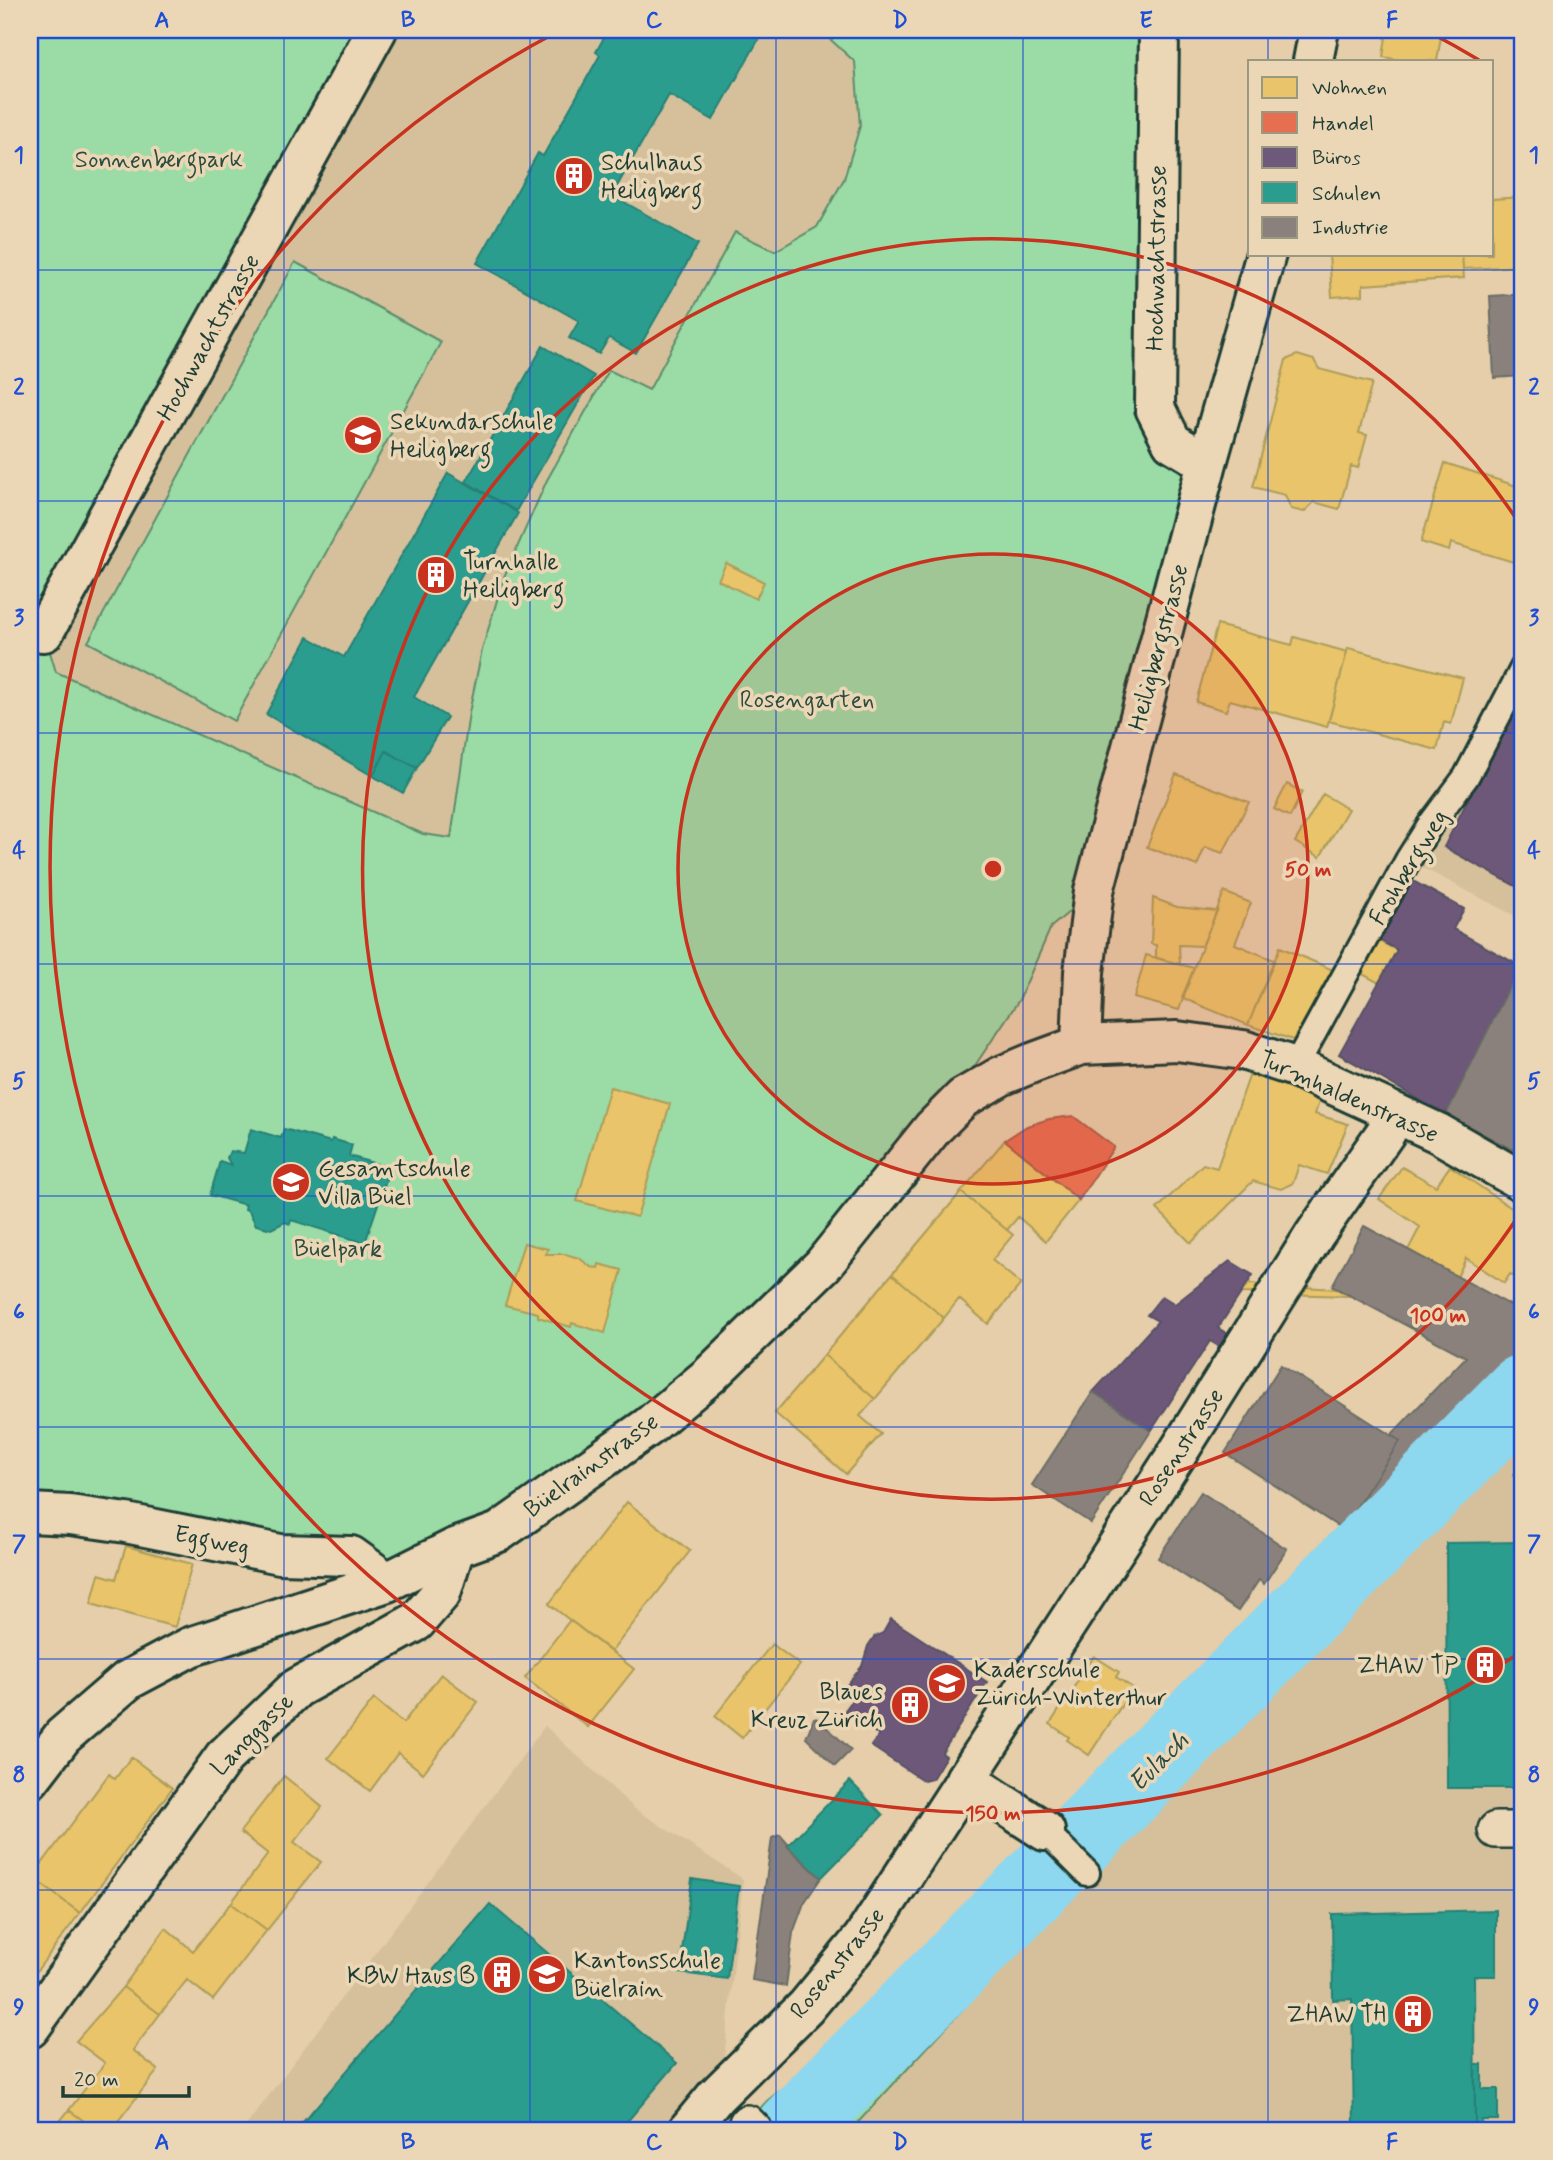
<svg xmlns="http://www.w3.org/2000/svg" width="1553" height="2160" viewBox="0 0 1553 2160" font-family="Mynerve,sans-serif">
	<rect width="100%" height="100%" fill="#e5cea9"/>
	<filter id="ink" filterUnits="userSpaceOnUse"><feTurbulence type="fractalNoise" baseFrequency=".0143" numOctaves="2"/><feDisplacementMap in="SourceGraphic" scale="14" xChannelSelector="R" yChannelSelector="G"/><feConvolveMatrix kernelMatrix="1 2 1 2 8 2 1 2 1" color-interpolation-filters="sRGB"/></filter>
	<g filter="url(#ink)">
		<path fill="#d5c09b" d="M377,30h443l35,32 5,64 -16,53 -27,48 -43,24 -39,-19 -86,159 -195,412 -3,35 -28,-4 -367,-162 -12,-40z
			M1523,668v252l-115,-60z
			M1523,1415v715h-672l259,-280 -6,-8 318,-321z
			M545,1726l90,83 108,70 -20,190 -55,61h-425z"/>
		<path fill="#9bdba5" stroke="#5d8c6c" stroke-width="2" d="M30,30h347l-333,602 12,40 367,162 28,4 18,-125 13,-63 22,-73 43,-97 62,-110 40,20 86,-158 40,19 42,-24 27,-48 16,-53 -5,-64 -35,-32h339l-4,378 52,55 -113,428 -43,36 -32,73 -86,128 -223,247 -323,207 -357,-69z
			M295,262l146,80 -207,379 -146,-79z
			M1523,1365v50l-101,106 -318,321 6,8 -259,280h-111l27,-29 46,-38 564,-566 13,10z"/>
		<path fill="#e9c46a" stroke="#ac9c5a" stroke-width="2" d="M1362,30h80l-5,31h-31l-23,-4 3,-20 -24,-4z
			M1523,197v69l-60,3 -1,-15h30v-55z
			M1329,254h133l2,24 -101,7v10l-31,2z
			M1297,355l17,5 5,9 53,14 -13,50 8,2 -9,33 -7,-2 -12,43 -25,-7 -10,10 -13,-3 -6,-14 -32,-8 33,-127z
			M1445,463l78,25v77l-72,-22 -2,8 -28,-9z
			M726,563l38,19 -8,17 -38,-19z
			M1217,625l75,20 2,-8 53,15 -20,75 -97,-27 -4,11 -30,-9z
			M1348,648l115,30 -12,46 -7,-2 -7,28 -108,-29z
			M1176,774l73,28 -26,51 -18,-6 -8,19 -50,-19z
			M1287,784l15,8 -12,25 -16,-8z
			M1323,794l25,15 -28,48 -25,-15z
			M1224,892l27,11 -16,41 39,16 -26,65 -66,-27z
			M1153,898l24,9 40,4 -15,35 -23,-1 1,20 -24,-7v-13l-5,-1z
			M1375,939l22,11 -18,33 -22,-12z
			M1280,947l53,23 -40,70 -45,-15z
			M1146,955l48,13 -15,42 -45,-12z
			M1250,1074l71,22 -6,18 33,10 -21,50 -28,-9 -6,18 -12,6 -28,-8 -62,62 -34,-34 46,-45 14,4z
			M610,1087l60,17 -33,113 -60,-16z
			M1005,1140l74,60 -33,41 -28,-24 -11,13 -46,-38z
			M1450,1166l73,50v65l-13,-7 -6,9 -38,-25 -9,19 -49,-27 12,-23 -41,-28 23,-32 34,19z
			M961,1192l52,43 -21,25 29,24 -33,40 -29,-25 -15,19 -52,-44z
			M524,1243l24,6 -2,5h19l14,4 12,9 7,1 1,-4 23,6 -17,63 -33,-10 -1,4 -33,-10v-4l-33,-8z
			M892,1274l52,44 -69,81 -51,-44z
			M1247,1284l90,5 14,7 -110,-3z
			M824,1355l51,44 -15,17 21,18 -35,40 -71,-61z
			M627,1502l63,49 -79,101 -62,-48z
			M126,1546l66,18 -17,63 -84,-23 8,-30 17,5z
			M570,1620l64,49 -46,58 -63,-49z
			M772,1644l28,21 -58,73 -27,-22z
			M1094,1656l25,16 -3,5 17,11 -44,67 -22,-15 2,-3 -19,-13z
			M441,1674l37,28 -55,71 -25,-20 -28,38 -42,-33 46,-59 29,24z
			M131,1757l41,31 -92,125 -48,-36 77,-103 6,5z
			M284,1776l38,31 -28,35 27,20 -54,68 -36,-27 37,-49 -28,-22z
			M32,1877l48,36 -50,67v-99z
			M231,1903l36,27 -54,70 -26,-20 -27,34 -37,-27 43,-59 27,23z
			M123,1987l37,27 -27,36 25,20 -47,60h-15l-27,-20 36,-47 -29,-22z
			M69,2110l27,20h-43z"/>
		<path fill="#e76f51" stroke="#ab6048" stroke-width="2" d="M1073,1116l41,31 -35,53 -74,-60 22,-14 22,-7z"/>
		<path fill="#6d597a" stroke="#565165" stroke-width="2" d="M1523,690v200l-79,-43z
			M1411,880l53,29 -11,20 67,37 -74,149 -107,-61 58,-104 -18,-10z
			M1230,1261l23,14 -35,53 10,6 -8,13 -10,-6 -59,90 -58,-39 65,-71 -11,-6 15,-19 13,8z
			M891,1619l96,63 -45,71 4,3 -14,23 -8,2 -53,-35 8,-11 -36,-22 11,-15 -11,-8 19,-24 6,-20 6,-9 9,-4z"/>
		<path fill="#2a9d8f" stroke="#278074" stroke-width="2" d="M608,30h156l-51,90 -44,-25 -57,100 86,49 -62,109 -27,-15 -10,16 -30,-16 10,-17 -102,-58 61,-110 5,3 57,-101 -4,-3z
			M543,346l51,30 -78,135 -50,-29z
			M448,473l70,40 -104,184 33,20 -30,51 -31,-17 -13,25 -107,-62 42,-77 36,20z
			M386,751l31,17 -14,25 -30,-17z
			M251,1129l30,9 3,-9 47,13 1,-3 20,6 -3,11 41,12 -25,75 -74,-23 -1,4 -5,-2 -14,7 -15,-4 -7,-14 -4,-2 1,-4 -36,-10 10,-34 11,4 -4,-7 3,-7 14,2z
			M1523,1464v19l-10,-8z
			M1523,1542v246h-76l-1,-245z
			M850,1781l33,34 -62,63 -34,-32z
			M692,1879l47,7 -12,93 -48,-6z
			M490,1904l187,159 -57,67h-324z
			M1496,1910v66h-22l1,154h-121l-2,-131 -19,1 -1,-86z
			M1475,2064h7v25h16v31h-16v10h-7z"/>
		<path fill="#8a817c" stroke="#6a6d66" stroke-width="2" d="M1523,294v82l-29,2 -4,-82z
			M1523,960v195l-77,-40z
			M1364,1226l159,86v53l-133,142 -13,-10 -33,33 -2,-1 58,-88 -9,-6 75,-78 -134,-71z
			M1281,1365l119,76 -58,88 -117,-76z
			M1093,1392l58,39 -60,92 -59,-38z
			M1201,1492l86,57 -23,35 -5,-4 -21,31 -80,-53z
			M814,1718l4,1 33,31 -16,16 -29,-28z
			M780,1835l8,9 -1,2 34,32 -17,25 -11,30 -7,53 -34,-6 20,-142z"/>
		<g fill="none" stroke-linecap="round" stroke-linejoin="round">
			<path stroke="#8dd7ef" stroke-width="75" d="M792,2130l731,-738"/>
			<defs>
				<path id="service" d="M1295,1067l113,-207 22,-35 36,-48 57,-109
					M1045,1831l42,42"/>
				<path id="pedestrian" d="M1496,1830h27
					M747,2123l7,7"/>
				<path id="minor" d="M1159,30l-4,378 17,34 35,21
					M1313,61l6,-31
					M30,631l14,1 333,-602
					M1081,1045l3,-73 10,-81 113,-428 59,-209
					M30,1513l40,2 56,8 154,31 71,2 36,26
					M30,1779l33,-43 65,-56 62,-33 197,-65 68,-34 44,-16 149,-105 62,-52 113,-110 110,-137 30,-30 38,-22 31,-13 49,-18 96,-4 66,9 52,17 100,46 43,20 85,49
					M965,1779l80,52
					M30,2028l194,-271 73,-69 119,-66 25,-29 14,-45
					M688,2130l28,-34 90,-89 57,-69 314,-484 138,-220 71,-102 9,-19"/>
			</defs>
			<use href="#service" stroke="#1f3d34" stroke-width="30"/>
			<use href="#pedestrian" stroke="#1f3d34" stroke-width="40"/>
			<use href="#minor" stroke="#1f3d34" stroke-width="44"/>
			<use href="#service" stroke="#ebd6b5" stroke-width="24"/>
			<use href="#pedestrian" stroke="#ebd6b5" stroke-width="35"/>
			<use href="#minor" stroke="#ebd6b5" stroke-width="38"/>
		</g>
	</g>
	<path fill="none" stroke="#1d4ed8" stroke-width="2" stroke-opacity="0.55" d="M284,30v2100M530,30v2100M776,30v2100M1023,30v2100M1268,30v31M1268,254v1876M30,270h1493M30,501h1493M30,733h1493M30,964h1493M30,1196h1493M30,1427h1493M30,1659h1493M30,1890h1493"/>
	<circle cx="993" cy="869" r="315" fill="#c8321e" fill-opacity=".12"/>
	<g fill="none" stroke="#c8321e" stroke-width="3.5">
		<circle cx="993" cy="869" r="315"/>
		<path d="M1521 1212A630 630 0 1 1 1521 526"/>
		<path d="M1521 1652A944 944 0 1 1 557 32M1429 32A944 944 0 0 1 1479 60"/>
	</g>
	<defs>
		<symbol id="building-disc" viewBox="-11 -11 22 22"><circle r="9.5" fill="#c8321e" stroke="#ebd6b5"/><path d="M-4-6H4V6H1V3H-1V6H-4ZM-2.5-4.3h1.7v1.8h-1.7ZM.8-4.3h1.7v1.8H.8ZM-2.5-1h1.7V.8h-1.7ZM.8-1h1.7V.8H.8Z" fill="#fff"/></symbol>
		<symbol id="school-disc" viewBox="-11 -11 22 22"><circle r="9.5" fill="#c8321e" stroke="#ebd6b5"/><path d="M0-5L7-2L0 1L-7-2ZM-4 1L0 2.5L4 1V4Q0 6-4 4Z" fill="#fff"/></symbol>
		<symbol id="university-disc" viewBox="-11 -11 22 22"><circle r="9.5" fill="#c8321e" stroke="#ebd6b5"/><path d="M0-5L7-2L0 1L-7-2ZM-4 1L0 2.5L4 1V4Q0 6-4 4Z" fill="#fff"/></symbol>
	</defs>
	<g fill-rule="evenodd">
		<use href="#building-disc" x="552" y="154" width="44" height="44"/>
		<use href="#school-disc" x="341" y="413" width="44" height="44"/>
		<use href="#building-disc" x="414" y="553" width="44" height="44"/>
		<use href="#school-disc" x="269" y="1160" width="44" height="44"/>
		<use href="#building-disc" x="1463" y="1643" width="44" height="44"/>
		<use href="#university-disc" x="925" y="1661" width="44" height="44"/>
		<use href="#building-disc" x="888" y="1683" width="44" height="44"/>
		<use href="#school-disc" x="525" y="1952" width="44" height="44"/>
		<use href="#building-disc" x="480" y="1953" width="44" height="44"/>
		<use href="#building-disc" x="1391" y="1992" width="44" height="44"/>
	</g>
	<g text-anchor="middle" stroke-width="7" stroke-linejoin="round" paint-order="stroke">
		<g font-size="24" fill="#2b4d3f" stroke="#ebd6b5">
			<text x="159" y="167">Sonnenbergpark</text>
			<text x="807" y="707">Rosengarten</text>
			<text x="338" y="1256">Büelpark</text>
		</g>
		<g font-size="24" fill="#1f3d34" stroke="#ebd6b5" text-anchor="start">
			<text x="601" y="170">Schulhaus<tspan x="601" dy="28">Heiligberg</tspan></text>
			<text x="390" y="429">Sekundarschule<tspan x="390" dy="28">Heiligberg</tspan></text>
			<text x="463" y="569">Turnhalle<tspan x="463" dy="28">Heiligberg</tspan></text>
			<text x="318" y="1176">Gesamtschule<tspan x="318" dy="28">Villa Büel</tspan></text>
			<text x="1458" y="1673" text-anchor="end">ZHAW TP</text>
			<text x="974" y="1677">Kaderschule<tspan x="974" dy="28">Zürich-Winterthur</tspan></text>
			<text x="883" y="1699" text-anchor="end">Blaues<tspan x="883" dy="28">Kreuz Zürich</tspan></text>
			<text x="574" y="1968">Kantonsschule<tspan x="574" dy="28">Büelrain</tspan></text>
			<text x="475" y="1983" text-anchor="end">KBW Haus B</text>
			<text x="1386" y="2022" text-anchor="end">ZHAW TH</text>
		</g>
		<g font-size="24" fill="#1f3d34" stroke="#ebd6b5">
			<text transform="translate(1156 258) rotate(-89)" y="8">Hochwachtstrasse</text>
			<text transform="translate(208 337) rotate(-61)" y="8">Hochwachtstrasse</text>
			<text transform="translate(1158 647) rotate(-75)" y="8">Heiligbergstrasse</text>
			<text transform="translate(1408 867) rotate(-59)" y="8">Frohbergweg</text>
			<text transform="translate(1349 1096) rotate(24)" y="8">Turmhaldenstrasse</text>
			<text transform="translate(1181 1447) rotate(-57)" y="8">Rosenstrasse</text>
			<text transform="translate(591 1465) rotate(-36)" y="8">Büelrainstrasse</text>
			<text transform="translate(212 1540) rotate(11)" y="8">Eggweg</text>
			<text transform="translate(252 1734) rotate(-45)" y="8">Langgasse</text>
			<text transform="translate(837 1963) rotate(-51)" y="8">Rosenstrasse</text>
		</g>
		<g font-size="26" font-style="italic" fill="#2a4c47" stroke="#ebd6b5">
			<text transform="translate(1158 1761) rotate(-45)" y="9">Eulach</text>
		</g>
	</g>
	<circle cx="993" cy="869" r="10" fill="#c8321e" stroke="#ebd6b5" stroke-width="3.5"/>
	<g font-size="21" text-anchor="middle" font-weight="bold" fill="#c8321e" stroke="#ebd6b5" stroke-width="7" stroke-linejoin="round" paint-order="stroke">
		<text x="1308" y="876">50 m</text>
		<text x="1438" y="1322">100 m</text>
		<text x="993" y="1820">150 m</text>
	</g>
	<rect width="1553" height="2160" fill="none" stroke="#ebd6b5" stroke-width="77"/>
	<rect x="1248" y="60" width="245" height="196" fill="#ebd6b5" stroke="#999981" stroke-width="2"/>
	<rect x="1262" y="77" width="35" height="21" fill="#e9c46a" stroke="#999981" stroke-width="2"/>
	<text x="1312" y="94" font-size="21" fill="#1f3d34">Wohnen</text>
	<rect x="1262" y="112" width="35" height="21" fill="#e76f51" stroke="#999981" stroke-width="2"/>
	<text x="1312" y="130" font-size="21" fill="#1f3d34">Handel</text>
	<rect x="1262" y="147" width="35" height="21" fill="#6d597a" stroke="#999981" stroke-width="2"/>
	<text x="1312" y="164" font-size="21" fill="#1f3d34">Büros</text>
	<rect x="1262" y="182" width="35" height="21" fill="#2a9d8f" stroke="#999981" stroke-width="2"/>
	<text x="1312" y="200" font-size="21" fill="#1f3d34">Schulen</text>
	<rect x="1262" y="217" width="35" height="21" fill="#8a817c" stroke="#999981" stroke-width="2"/>
	<text x="1312" y="234" font-size="21" fill="#1f3d34">Industrie</text>
	<path d="M63 2086v10h126v-10" fill="none" stroke="#1f3d34" stroke-width="3.5"/>
	<text x="74" y="2086" font-size="21" fill="#1f3d34" stroke="#ebd6b5" stroke-width="5" paint-order="stroke">20 m</text>
	<rect x="38" y="38" width="1476" height="2084" fill="none" stroke="#1d4ed8" stroke-width="2.5"/>
	<g font-size="23" text-anchor="middle" font-weight="bold" fill="#1d4ed8">
		<text x="162" y="27">A</text>
		<text x="408" y="27">B</text>
		<text x="654" y="27">C</text>
		<text x="900" y="27">D</text>
		<text x="1146" y="27">E</text>
		<text x="1392" y="27">F</text>
		<text x="19" y="162">1</text>
		<text x="1534" y="162">1</text>
		<text x="19" y="394">2</text>
		<text x="1534" y="394">2</text>
		<text x="19" y="625">3</text>
		<text x="1534" y="625">3</text>
		<text x="19" y="857">4</text>
		<text x="1534" y="857">4</text>
		<text x="19" y="1088">5</text>
		<text x="1534" y="1088">5</text>
		<text x="19" y="1319">6</text>
		<text x="1534" y="1319">6</text>
		<text x="19" y="1551">7</text>
		<text x="1534" y="1551">7</text>
		<text x="19" y="1782">8</text>
		<text x="1534" y="1782">8</text>
		<text x="19" y="2014">9</text>
		<text x="1534" y="2014">9</text>
		<text x="162" y="2149">A</text>
		<text x="408" y="2149">B</text>
		<text x="654" y="2149">C</text>
		<text x="900" y="2149">D</text>
		<text x="1146" y="2149">E</text>
		<text x="1392" y="2149">F</text>
	</g>
</svg>
